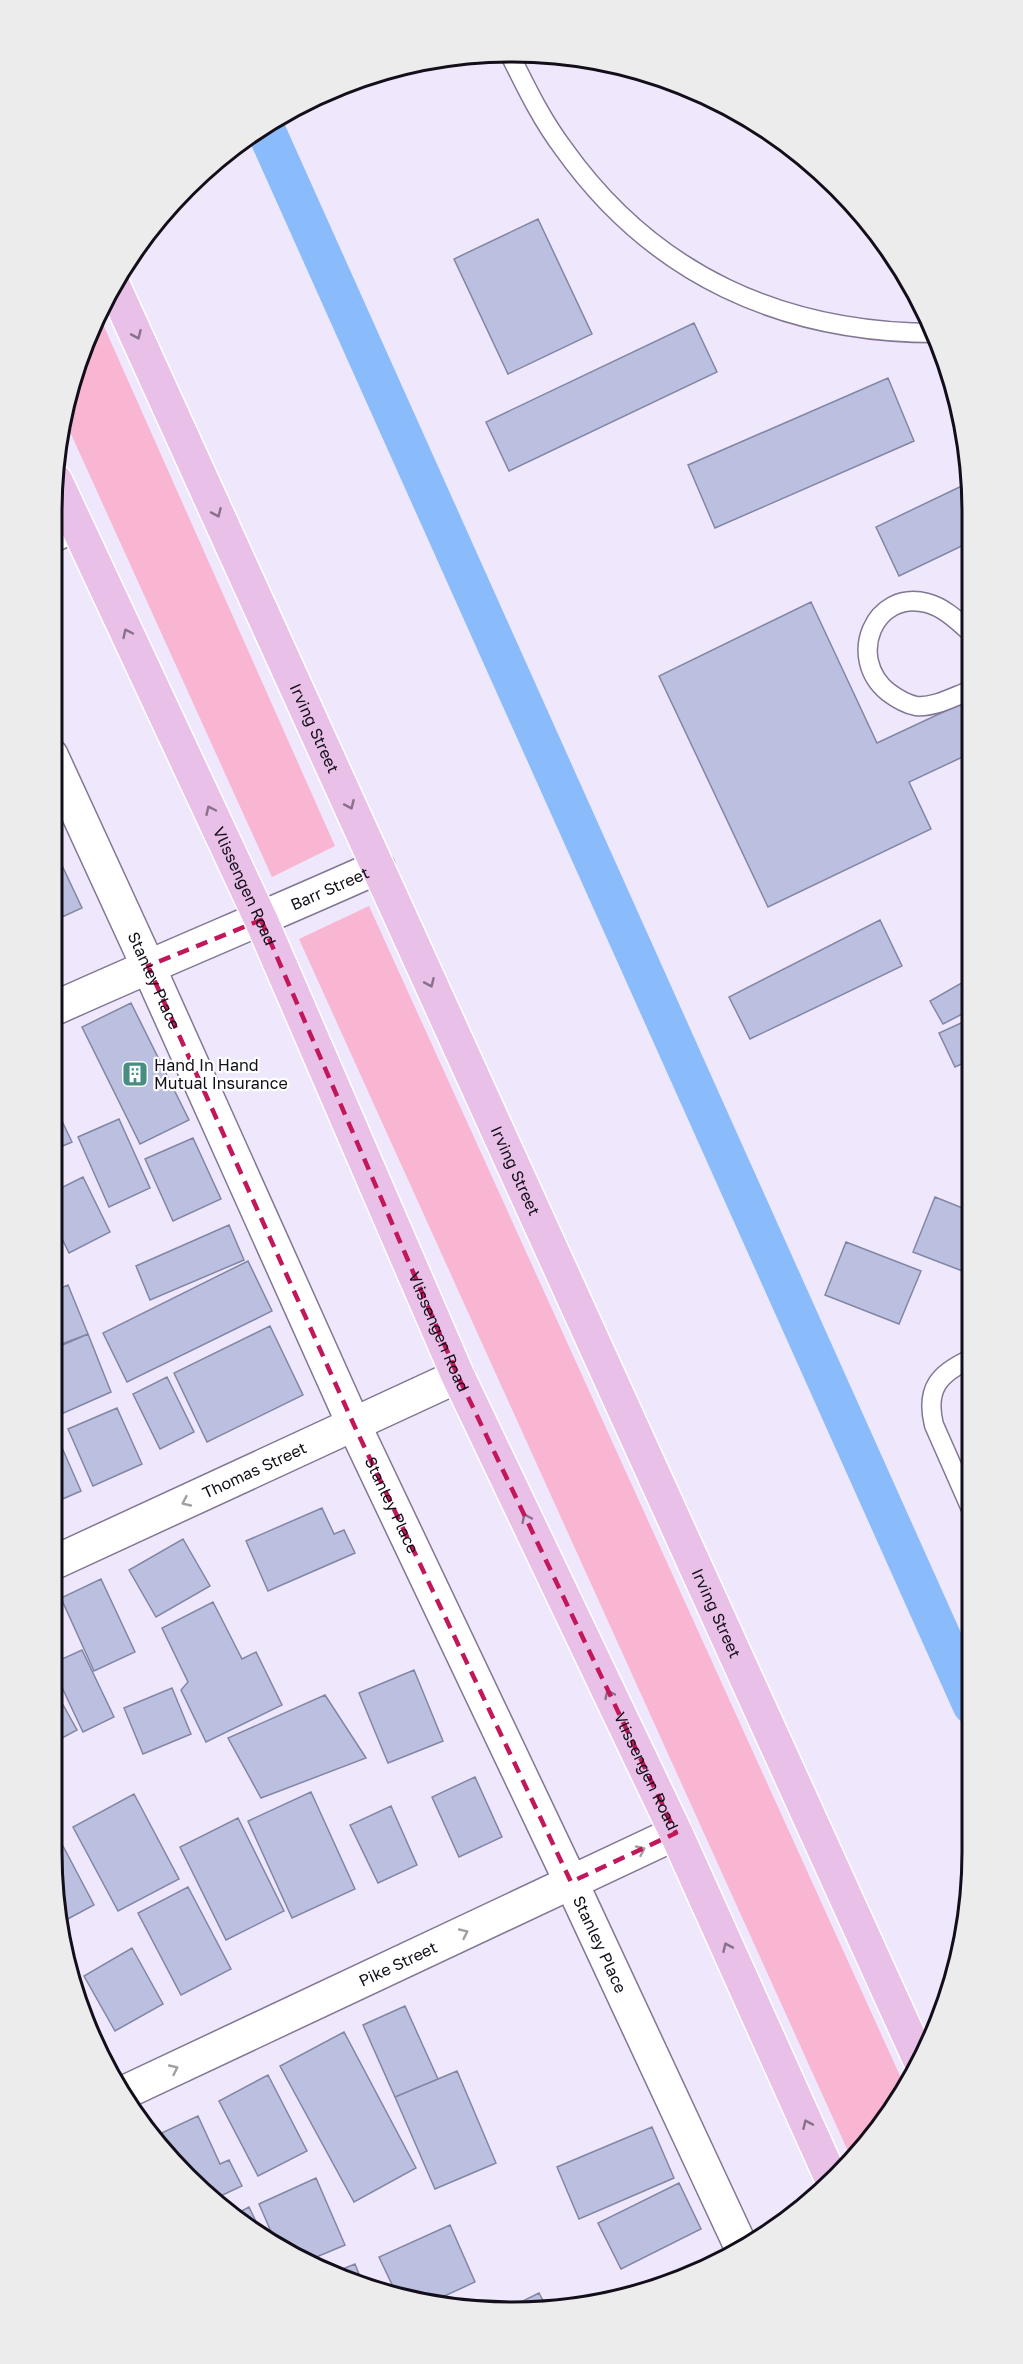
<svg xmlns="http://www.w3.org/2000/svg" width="1023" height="2364" viewBox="0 0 1023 2364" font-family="'Golos Text',sans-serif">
	<rect width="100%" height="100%" fill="#efe7fb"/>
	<path fill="#f8b6d3" d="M98,313l237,533 -63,31 -206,-454 10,-60z
		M369,906l537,1183 -48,67 -6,4 -553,-1221z"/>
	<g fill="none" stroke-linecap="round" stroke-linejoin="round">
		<path stroke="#8abbfa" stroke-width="39" d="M264,126l708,1579"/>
	</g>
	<path fill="#bbc0e1" stroke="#8286a5" stroke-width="1.5" d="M538,219l54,115 -84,40 -54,-115z
		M694,323l23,49 -208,99 -23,-49z
		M888,378l26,63 -199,87 -27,-63z
		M968,483v60l-69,33 -23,-49z
		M811,602l66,141 92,-43v54l-60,28 22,47 -163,78 -109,-231z
		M51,842l31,66 -31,14z
		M880,920l22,46 -152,73 -21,-42z
		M965,981l5,9v20l-27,14 -13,-23z
		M131,1003l58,117 -49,24 -58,-117z
		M970,1019v41l-15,7 -16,-34z
		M51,1098l21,44 -21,9z
		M119,1119l31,69 -41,19 -31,-70z
		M193,1138l28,61 -48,22 -28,-62z
		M83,1177l27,55 -41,21 -18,-37v-23z
		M935,1197l35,14v50l-5,11 -52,-20z
		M229,1225l15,35 -94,40 -14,-34z
		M51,1238l11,24 -11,5z
		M846,1242l75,29 -22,53 -74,-29z
		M248,1261l24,50 -145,71 -24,-49z
		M68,1285l20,49 -37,16v-58z
		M270,1326l33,69 -96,47 -33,-69z
		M88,1334l23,58 -52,23 -8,-20v-47z
		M167,1377l27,55 -34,17 -27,-55z
		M117,1408l25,56 -49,22 -25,-57z
		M56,1434l25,57 -30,13v-68z
		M322,1508l12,26 10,-4 11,23 -87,38 -22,-50z
		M183,1539l27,47 -54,31 -27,-47z
		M101,1579l34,73 -41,19 -33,-73z
		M213,1602l29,57 14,-7 26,53 -76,37 -25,-52 7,-8 -26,-54z
		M82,1650l32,67 -31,15 -32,-68z
		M414,1670l29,71 -55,22 -29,-70z
		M51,1683l26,47 -26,14z
		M172,1688l19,46 -48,20 -19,-46z
		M325,1695l41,63 -105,40 -33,-60z
		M475,1777l27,60 -43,20 -27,-60z
		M311,1792l44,97 -63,29 -44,-97z
		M134,1794l45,85 -61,32 -45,-84z
		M391,1806l26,59 -39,18 -28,-58z
		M238,1818l46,93 -58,29 -46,-93z
		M63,1846l31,59 -32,17 -11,-69z
		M188,1887l43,82 -50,26 -43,-82z
		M132,1948l31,56 -48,27 -31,-55z
		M405,2006l33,73 -43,18 -32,-72z
		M344,2032l72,136 -62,34 -74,-136z
		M457,2071l39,92 -61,26 -40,-92z
		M268,2075l39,76 -49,25 -39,-75z
		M198,2116l22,48 9,-4 13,26 -26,12 -51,-42 -12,-19z
		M652,2127l22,51 -95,41 -22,-52z
		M316,2178l29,67 -38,16 -28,-11 -20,-46z
		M679,2183l22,46 -80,40 -23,-46z
		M249,2207l14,29 -27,-22z
		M450,2225l25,57 -48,22 -30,-9 -18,-38z
		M700,2263l2,6 -43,20 -17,4 -1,-5z
		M355,2264l7,18 -27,-10z
		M539,2293l8,15 -36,-1z"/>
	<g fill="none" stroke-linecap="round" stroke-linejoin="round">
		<defs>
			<path id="lane" d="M509,53c16,32 32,66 54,95 90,127 219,185 373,185
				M969,631c-12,-11 -26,-24 -42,-28 -53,-14 -81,55 -39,89 8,6 18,12 28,14 17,2 37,-9 53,-15
				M971,1359c-32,14 -46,30 -37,66l37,84"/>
			<g id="street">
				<path d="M51,536l25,-11"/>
				<path id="s1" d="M51,755l97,211 206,459 217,457 172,369"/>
				<path id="s2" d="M51,1010c108,-49 218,-94 327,-143"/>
				<path id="s3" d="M51,1564l407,-188"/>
				<path id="s4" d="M121,2094l555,-261"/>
			</g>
			<g id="primary">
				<path id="s5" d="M112,282l808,1779"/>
				<path id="s6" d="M56,481l205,439 197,456 218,457 155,345"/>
			</g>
		</defs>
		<use href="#lane" stroke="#827694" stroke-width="21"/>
		<use href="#street" stroke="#827694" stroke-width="36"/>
		<use href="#primary" stroke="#fff" stroke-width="36"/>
		<use href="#lane" stroke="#fff" stroke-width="18"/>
		<use href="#street" stroke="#fff" stroke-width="33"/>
		<use href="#primary" stroke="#e9c1e8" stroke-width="33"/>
	</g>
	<defs><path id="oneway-chevron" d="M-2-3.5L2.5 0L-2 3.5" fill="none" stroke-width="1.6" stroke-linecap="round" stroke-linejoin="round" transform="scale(1.5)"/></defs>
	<g stroke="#89708b">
		<use href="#oneway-chevron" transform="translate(137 335) rotate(66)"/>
		<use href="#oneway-chevron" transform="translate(217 513) rotate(66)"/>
		<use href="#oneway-chevron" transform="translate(127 633) rotate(-115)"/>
		<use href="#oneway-chevron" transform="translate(350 805) rotate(66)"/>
		<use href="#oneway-chevron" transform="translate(210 810) rotate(-115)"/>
		<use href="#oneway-chevron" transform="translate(430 983) rotate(66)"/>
		<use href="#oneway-chevron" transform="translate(526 1518) rotate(-115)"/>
		<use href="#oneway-chevron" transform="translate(609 1694) rotate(-115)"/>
		<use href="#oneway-chevron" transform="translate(727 1947) rotate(-114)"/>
		<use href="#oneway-chevron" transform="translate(807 2124) rotate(-114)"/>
	</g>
	<g stroke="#a19fa3">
		<use href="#oneway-chevron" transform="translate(186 1502) rotate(155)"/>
		<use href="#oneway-chevron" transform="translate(641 1850) rotate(-25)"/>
		<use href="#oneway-chevron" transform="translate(464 1933) rotate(-25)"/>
		<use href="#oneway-chevron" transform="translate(174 2069) rotate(-25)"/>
	</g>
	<path fill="none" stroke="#c2185b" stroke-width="4.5" stroke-dasharray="12 8" stroke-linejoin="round" d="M261,920l197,456 218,457 -105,49 -217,-457 -206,-459z"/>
	<defs>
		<symbol id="building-square" viewBox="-11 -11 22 22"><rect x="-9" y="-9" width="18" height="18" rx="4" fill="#488d82" stroke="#fff"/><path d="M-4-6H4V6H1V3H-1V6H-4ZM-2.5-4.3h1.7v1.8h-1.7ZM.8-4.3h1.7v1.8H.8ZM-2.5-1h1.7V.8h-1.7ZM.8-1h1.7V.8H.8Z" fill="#fff"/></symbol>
	</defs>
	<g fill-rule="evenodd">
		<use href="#building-square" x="120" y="1059" width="30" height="30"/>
	</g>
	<g text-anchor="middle" stroke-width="4.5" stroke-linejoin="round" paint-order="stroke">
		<g font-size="16" fill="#130e19" stroke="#fff">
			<text dy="6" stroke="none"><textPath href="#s5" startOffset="490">Irving Street</textPath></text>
			<text dy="6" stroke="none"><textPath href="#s6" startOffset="447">Vlissengen Road</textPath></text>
			<text dy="6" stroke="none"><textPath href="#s2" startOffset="304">Barr Street</textPath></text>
			<text dy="6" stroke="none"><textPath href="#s1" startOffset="248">Stanley Place</textPath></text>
			<text dy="6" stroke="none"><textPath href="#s5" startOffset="976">Irving Street</textPath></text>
			<text dy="6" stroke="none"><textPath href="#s6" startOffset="933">Vlissengen Road</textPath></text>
			<text dy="6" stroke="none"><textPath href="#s3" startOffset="224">Thomas Street</textPath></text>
			<text dy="6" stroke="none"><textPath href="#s1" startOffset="824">Stanley Place</textPath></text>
			<text dy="6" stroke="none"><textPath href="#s5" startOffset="1462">Irving Street</textPath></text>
			<text dy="6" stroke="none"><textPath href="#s6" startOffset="1419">Vlissengen Road</textPath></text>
			<text dy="6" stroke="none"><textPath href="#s1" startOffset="1310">Stanley Place</textPath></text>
			<text dy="6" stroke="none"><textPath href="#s4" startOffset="306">Pike Street</textPath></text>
		</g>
		<g font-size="16" fill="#130e19" stroke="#fff" text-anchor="start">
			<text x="154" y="1071">Hand In Hand<tspan x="154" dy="18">Mutual Insurance</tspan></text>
		</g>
	</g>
	<path d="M0 0H1023V2364H0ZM512 62H512A450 450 0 0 1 962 512V1852A450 450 0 0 1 512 2302H512A450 450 0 0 1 62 1852V512A450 450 0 0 1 512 62Z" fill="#ececed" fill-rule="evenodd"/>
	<path fill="none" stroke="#130e19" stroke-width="3" d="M512 62H512A450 450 0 0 1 962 512V1852A450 450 0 0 1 512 2302H512A450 450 0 0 1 62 1852V512A450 450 0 0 1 512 62Z"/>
</svg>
